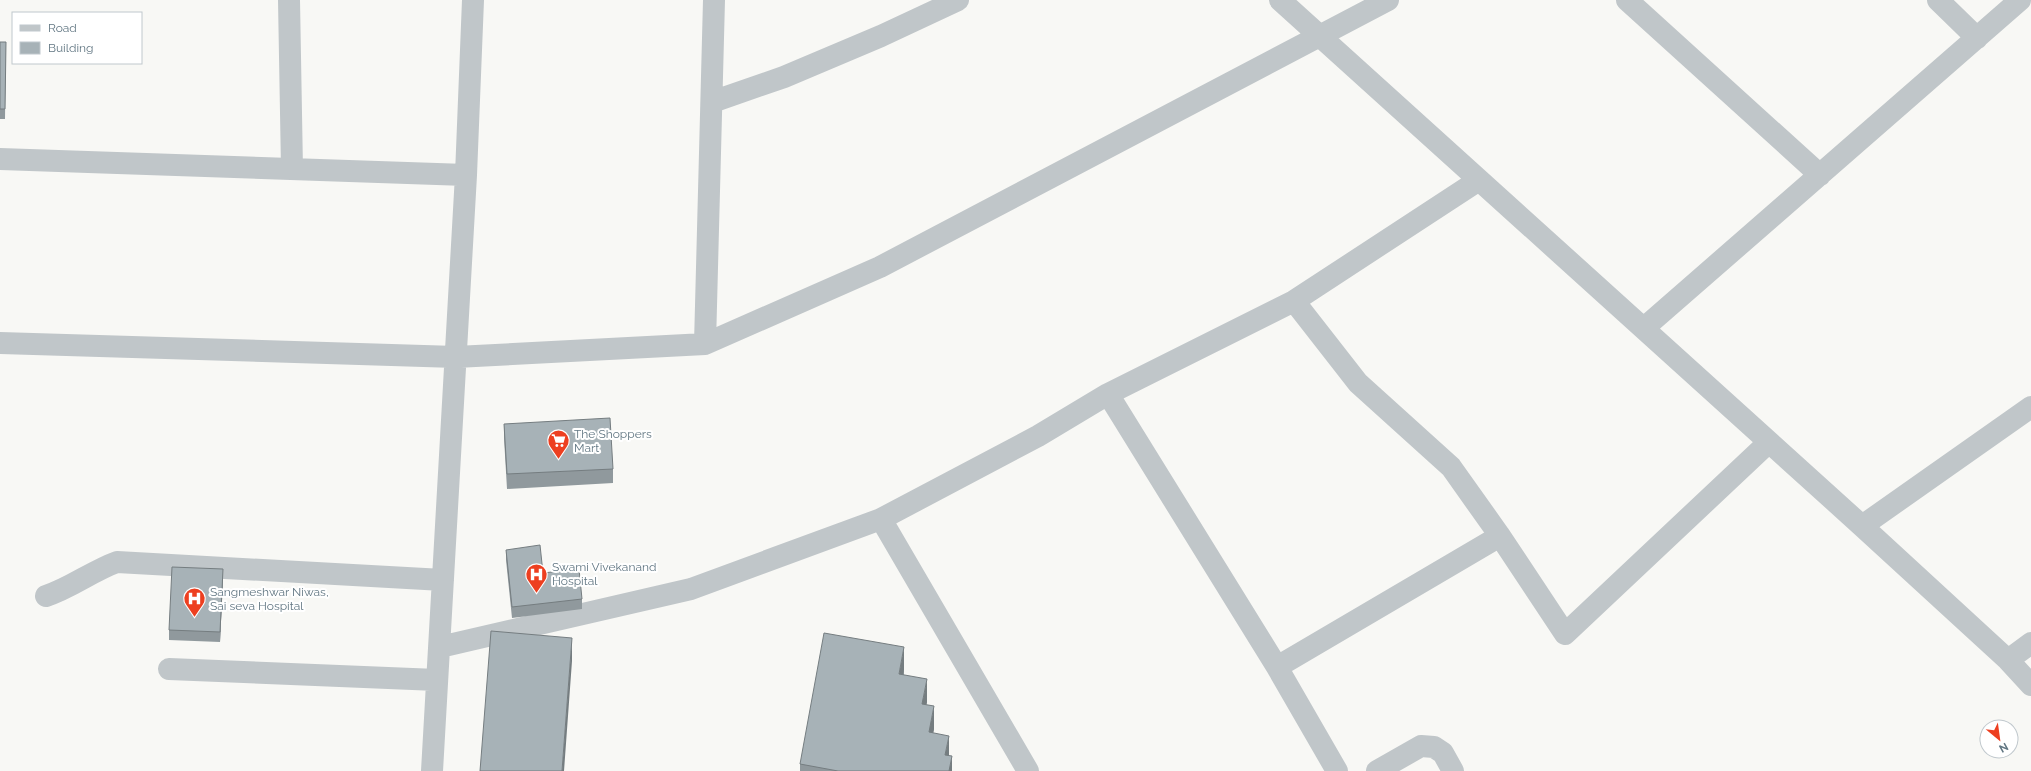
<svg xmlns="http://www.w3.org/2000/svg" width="2031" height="771" viewBox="0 0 2031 771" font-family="Raleway,sans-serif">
	<rect width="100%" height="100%" fill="#f8f8f5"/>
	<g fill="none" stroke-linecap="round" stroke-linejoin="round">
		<path stroke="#c0c6c9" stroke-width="22" d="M289,0l3,169
			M1280,0l582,526 146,134 23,25
			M1627,0l193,175
			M1938,0l39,38
			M712,102l72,-25 97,-41 77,-36
			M0,159l466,16
			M1294,301l64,82 93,84 49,69 65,98 204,-192
			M1644,328l376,-328
			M0,343l456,14 249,-13 175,-77 508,-267
			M705,344l9,-344
			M1108,394l169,273 60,104
			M881,519l147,252
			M1862,526l169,-119
			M46,596c25,-8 46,-25 71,-34l326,18
			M440,647l251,-58 190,-70 157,-83 70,-42 186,-93 185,-121
			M2008,660l23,-17
			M1277,667l223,-131
			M169,669l268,11
			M432,771l34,-596 7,-175
			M1377,771l44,-25 13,1 9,6 10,18"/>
	</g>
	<path fill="#90999d" d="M0,42h6l-1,77h-5z
		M504,424l109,45v14l-106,6 -3,-51z
		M506,550l37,23 39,26v10l-70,9 -6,-58z
		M223,579l-3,63 -51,-2v-10z
		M904,670v5l23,27 -1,3 8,24 -1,4 16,23 3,15h-152v-7z"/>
	<path fill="#757d80" d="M223,569v10l-3,63v-10z
		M572,638v23l-8,110h-2z
		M904,647v23l-5,27v-23z
		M927,679v23l-5,25v-23z
		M934,706v23l-5,26v-23z
		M949,736v23l-4,-4z
		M952,756v15h-3z"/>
	<path fill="#a7b2b7" stroke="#757d80" d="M0,42h6l-1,67h-5z
		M610,418l3,51 -106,5 -3,-50z
		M540,545l3,28 36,-4 3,30 -70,8 -6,-57z
		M172,567l51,2 -3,63 -51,-2z
		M491,631l81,7 -10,133h-82z
		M824,633l80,14 -5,27 28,5 -5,25 12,2 -5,26 20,4 -4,19 7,1 -3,15h-111l-38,-7z"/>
	<defs>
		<symbol id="supermarket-pin" viewBox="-11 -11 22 30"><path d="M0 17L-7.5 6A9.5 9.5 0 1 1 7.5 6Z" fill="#ed3f20" stroke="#fff"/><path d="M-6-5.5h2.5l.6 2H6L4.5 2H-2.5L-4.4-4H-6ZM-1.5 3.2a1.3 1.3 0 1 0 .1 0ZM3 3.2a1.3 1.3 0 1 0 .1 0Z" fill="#fff"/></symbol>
		<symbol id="hospital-pin" viewBox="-11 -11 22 30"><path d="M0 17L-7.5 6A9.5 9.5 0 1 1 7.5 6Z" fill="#ed3f20" stroke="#fff"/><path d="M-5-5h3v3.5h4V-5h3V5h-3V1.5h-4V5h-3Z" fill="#fff"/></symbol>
	</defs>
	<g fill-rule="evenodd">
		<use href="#supermarket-pin" x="546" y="428" width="25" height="34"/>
		<use href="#hospital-pin" x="524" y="562" width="25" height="34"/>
		<use href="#hospital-pin" x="182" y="586" width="25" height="34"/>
	</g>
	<g text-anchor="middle" stroke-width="4" stroke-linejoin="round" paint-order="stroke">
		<g font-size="12" fill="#617682" stroke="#fff" text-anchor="start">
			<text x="574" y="438">The Shoppers<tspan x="574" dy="14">Mart</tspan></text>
			<text x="552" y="571">Swami Vivekanand<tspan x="552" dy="14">Hospital</tspan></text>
			<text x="210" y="596">Sangmeshwar Niwas,<tspan x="210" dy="14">Sai seva Hospital</tspan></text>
		</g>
	</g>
	<rect x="12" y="12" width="130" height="52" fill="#ffffff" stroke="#c0c8cd"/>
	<rect x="20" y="25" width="20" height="6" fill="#c0c6c9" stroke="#c0c8cd"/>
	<text x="48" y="32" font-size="12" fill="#617682">Road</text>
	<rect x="20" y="42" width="20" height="12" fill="#a7b2b7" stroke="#c0c8cd"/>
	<text x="48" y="52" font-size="12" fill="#617682">Building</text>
	<g transform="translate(1999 739) rotate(151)"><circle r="19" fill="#ffffff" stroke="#c0c8cd"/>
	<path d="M0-3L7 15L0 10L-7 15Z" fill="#ed3f20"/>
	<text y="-6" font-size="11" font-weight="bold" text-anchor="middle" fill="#617682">N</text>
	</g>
</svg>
